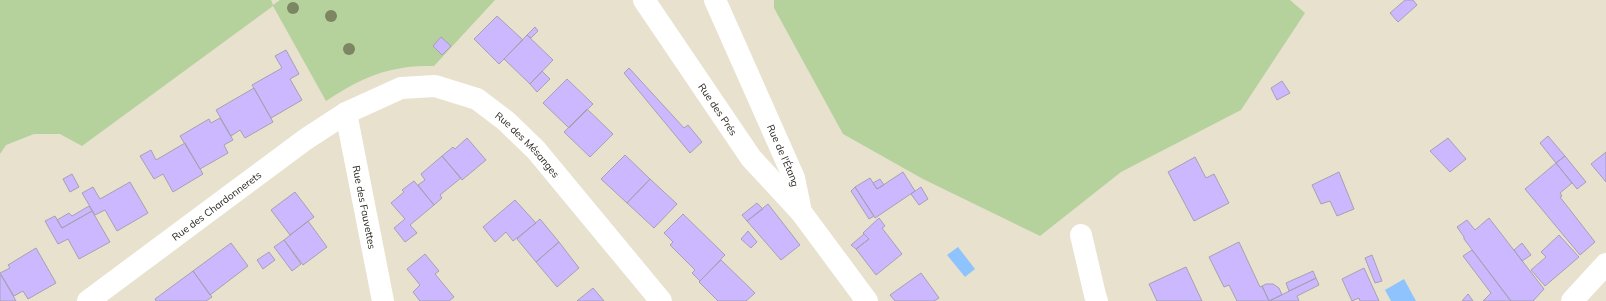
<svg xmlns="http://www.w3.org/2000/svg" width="1606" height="301" viewBox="0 0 1606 301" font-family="Mulish,sans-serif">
	<rect width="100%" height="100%" fill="#e7e1ce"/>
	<path fill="#b5d29d" d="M0,0h271l2,5 7,-5h215l-61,66c-11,0 -21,0 -32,2 -28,4 -52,17 -76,33l-53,-95 -191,140 -22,-12h-26l-28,11 -6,9z
		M774,0h516l15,13 -64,97 -120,62 -81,64 -117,-57 -80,-45 -69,-126z"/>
	<path fill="#8fc3fe" d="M958,247l17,22 -10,8 -18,-22z
		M1404,279l12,22h-25l-6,-11z"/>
	<path fill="#cbb8fe" stroke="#a5a1b2" d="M1405,0h8l4,5 -19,17 -8,-9z
		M497,16l26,24 -24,24 -25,-25z
		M535,27l3,4 -7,7 -4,-3z
		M527,35l26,25 -23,24 -26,-25z
		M441,37l10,9 -9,9 -9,-9z
		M286,50l13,24 -9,5 12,21 -31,18 -19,-33 30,-17 -7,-12z
		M629,68l55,60 4,-3 14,17 -12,11 -66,-80z
		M542,71l8,8 -13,13 -7,-8z
		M567,79l26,25 -24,24 -26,-25z
		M1282,81l8,12 -13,7 -6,-12z
		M254,88l19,34 -28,16 -5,-8 -9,6 -15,-26z
		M587,109l26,25 -23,23 -26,-25z
		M220,118l13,22 -9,5 4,8 -28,16 -20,-33 29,-17 2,4z
		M1548,136l17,20 -9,7 -16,-20z
		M467,138l19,22 -24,20 -20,-24 11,-9 2,2z
		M1448,138l18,21 -16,13 -20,-21z
		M185,143l18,31 -30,18 -10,-18 -9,5 -14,-23 11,-6 5,10z
		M1606,152v30l-15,-18z
		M625,155l25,24 -23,24 -26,-24z
		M442,156l19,22 -21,17 2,3 -8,7 -16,-20 7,-5 -4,-6z
		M1565,156l21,26 -9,7 -21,-26z
		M1195,157l11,21 8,-4 15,29 -35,18 -26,-49z
		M1556,163l16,20 -12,10 2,3 -2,1 35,45 -15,13 -55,-66z
		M903,172l12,19 -40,27 -20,-31 15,-9 7,11z
		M1339,172l15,37 -17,7 -7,-15 -9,3 -9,-19z
		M72,174l7,13 -9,5 -7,-13z
		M650,179l27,25 -23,24 -27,-25z
		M880,179l4,6 -7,4 -4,-6z
		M414,181l20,24 -24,20 7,8 -12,9 -11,-14 11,-9 -14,-16 13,-11 -2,-2z
		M130,182l18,31 -31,18 -12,-21 -10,5 -13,-22 11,-6 7,12z
		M855,187l19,29 -5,3 -18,-28z
		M921,187l7,12 -9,6 -8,-11z
		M295,192l19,25 -24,18 -19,-25z
		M515,200l21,23 -23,18 -7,-9 -11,10 -12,-15z
		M757,203l6,6 -16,12 -5,-6z
		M768,204l32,41 -19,15 -34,-39z
		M89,206l3,5 -30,17 -5,-8 12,-7 3,3z
		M92,211l18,31 -31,17 -11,-20 -10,5 -13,-23 10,-5 7,12z
		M683,214l42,41 -25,26 -8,-8 3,-3 -25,-25 3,-3 -9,-9z
		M879,218l6,8 -3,2 20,26 -26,21 -20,-26 13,-10 -6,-6z
		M1489,218l55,71 -11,12h-22l-47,-62v-2l-7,-10 10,-7 8,10z
		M540,219l19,23 -23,20 -19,-23z
		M308,221l19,26 -24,18 -19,-25z
		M748,231l9,11 -6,6 -10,-9z
		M864,234l5,5 -13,10 -5,-4z
		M1559,235l20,22 -34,29 -14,-16 15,-13 -5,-5z
		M284,240l17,24 -9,7 -18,-24z
		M559,242l20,26 -22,19 -21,-25z
		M1239,242l21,45 2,-1 7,15h-32l-8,-16 -5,2 -15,-30z
		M231,243l17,23 -38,29 -17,-24z
		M1522,243l9,12 -9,6 -8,-11z
		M36,248l20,35 -28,16 -5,-8 -9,5 -14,-23 10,-5 -2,-3z
		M1472,250l38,50 1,1h-28l8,-8 -28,-37z
		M269,252l6,8 -12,9 -6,-9z
		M425,254l14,17 -4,3 19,23 -5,4h-29l-7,-9 7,-7 -13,-16z
		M1372,255l10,26 -7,2 -10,-25z
		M721,260l34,33 -9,8h-28l-19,-19z
		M1186,267l16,34h-45l-8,-17z
		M1364,268l15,33h-19l-1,-3 -7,3 -10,-22z
		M193,271l19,26 -6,4h-50l-1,-2z
		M1313,271l3,7 -27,13 -3,-8z
		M921,273l18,25 -5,3h-39l-5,-6z
		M0,275h1l15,26h-16z
		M1316,278l3,7 -22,11 2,5h-30z
		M1266,284h7l6,4 3,7 -13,6 -7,-15z
		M593,288l11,13h-27z
		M1468,294l5,7h-11z"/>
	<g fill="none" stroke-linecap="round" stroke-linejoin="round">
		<g stroke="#fff" stroke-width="22">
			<path id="s1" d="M644,0l107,158 50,54"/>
			<path id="s2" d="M715,0l79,178 7,34 66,89"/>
			<path id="s3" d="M346,113l37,188"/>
			<path d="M1081,235l14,60 2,6"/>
			<path id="s4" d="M88,301l218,-162 40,-26 55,-25 34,-2 42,13 29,22 30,29 125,151"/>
			<path d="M1572,301l34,-37"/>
		</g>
	</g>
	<g fill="#7d8663">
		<circle cx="293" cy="8" r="6"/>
		<circle cx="331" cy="16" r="6"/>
		<circle cx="349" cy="49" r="6"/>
	</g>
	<g text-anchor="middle" stroke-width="3.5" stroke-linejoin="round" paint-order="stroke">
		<g font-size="10" fill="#27241d" stroke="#f5eedb">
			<text dy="4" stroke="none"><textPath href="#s1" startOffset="132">Rue des Prés</textPath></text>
			<text dy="4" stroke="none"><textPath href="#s4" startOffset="526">Rue des Mésanges</textPath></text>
			<text dy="4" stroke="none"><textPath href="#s2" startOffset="170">Rue de l'Étang</textPath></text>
			<text dy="4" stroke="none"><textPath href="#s4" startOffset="160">Rue des Chardonnerets</textPath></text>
			<text dy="4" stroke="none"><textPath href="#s3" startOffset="96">Rue des Fauvettes</textPath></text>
		</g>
	</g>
</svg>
